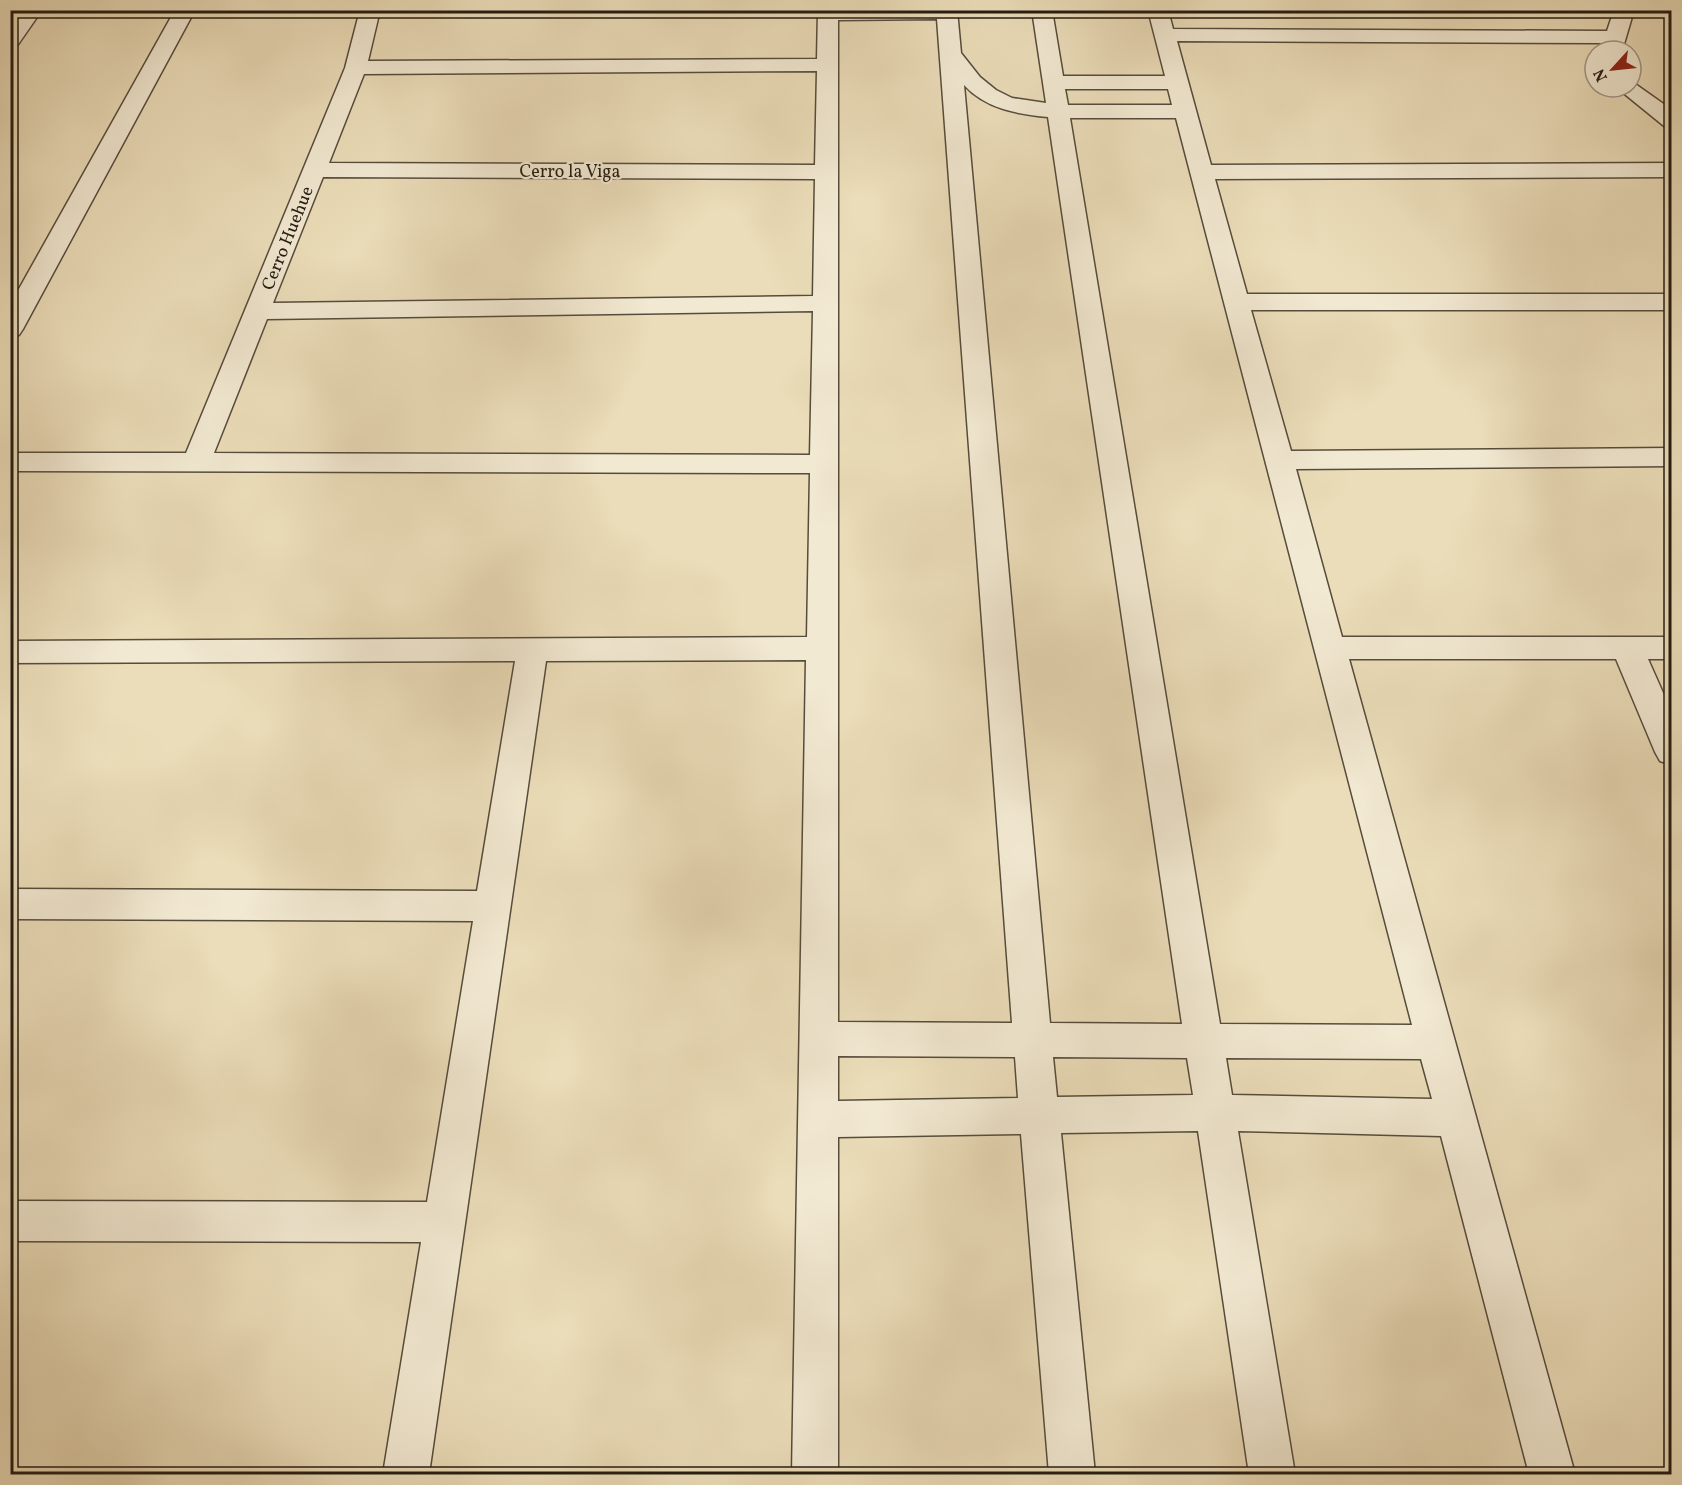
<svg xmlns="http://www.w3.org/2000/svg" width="1682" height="1485" viewBox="0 0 1682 1485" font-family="Vollkorn,serif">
	<rect width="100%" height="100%" fill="#ebddb9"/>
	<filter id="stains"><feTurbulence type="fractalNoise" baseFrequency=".00333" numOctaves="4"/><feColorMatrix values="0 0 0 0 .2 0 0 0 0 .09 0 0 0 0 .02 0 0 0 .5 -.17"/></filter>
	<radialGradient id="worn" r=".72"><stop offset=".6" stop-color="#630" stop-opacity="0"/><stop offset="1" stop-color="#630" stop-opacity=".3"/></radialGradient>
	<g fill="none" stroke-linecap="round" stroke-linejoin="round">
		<defs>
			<path id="minor" d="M21,10h21l-25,36 -7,2v-22z
				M175,10h20l-172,319 -4,6 -9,2v-32z
				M360,10h20l-12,51 449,-2 1,-49h139l4,43 19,24 16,13 16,8 34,5 -14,-93h20l11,66h102l-17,-66h20l5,19 434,2 7,-21h20l-12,41h-22l3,-8 -426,-2 34,124 461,-2v14l-457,2 32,115h425v16h-421l40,141 381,-3v18l-376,3 46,168h330v22h-24l24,54v52l-12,-4 -5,-9 -39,-93h-267l226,815h-46l-88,-338 -203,-5 57,343h-46l-51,-343 -137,2 34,341h-46l-28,-340 -183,3v337h-46l14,-814 -260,1 -117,813h-46l38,-232 -411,-1v-40l417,1 46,-281 -463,-2v-30l467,2 38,-230 -505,2v-22l797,-4 3,-164 -800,-2v-18h176l159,-385zM937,19l75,1004 -174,-1v-1002zM817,71l-2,94 -486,-2 35,-89zM964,85c22,24 53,29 84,32l134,907 -132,-1zM1065,89h103l4,16h-104zM1070,118h106l236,907 -192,-1zM323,177l492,2 -2,117 -540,7zM813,311l-3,144 -596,-2 53,-134zM838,1056l177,1 3,41 -180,3zM1053,1057l134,1 6,37 -136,2zM1226,1058l195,1 11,40 -200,-4z
				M1631,81l41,29v18l-8,-2 -48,-39h15z"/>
		</defs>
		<use href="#minor" stroke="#564c3c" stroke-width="3"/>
		<use href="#minor" fill="#f2e9d2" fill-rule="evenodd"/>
	</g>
	<g text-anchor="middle" stroke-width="4.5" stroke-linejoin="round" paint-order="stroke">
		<g font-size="18" fill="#241c13" stroke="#f2e9d2">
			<text x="570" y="177">Cerro la Viga</text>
			<text transform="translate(287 238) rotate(-68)" y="6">Cerro Huehue</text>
		</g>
	</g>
	<rect width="1682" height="1485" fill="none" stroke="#ebddb9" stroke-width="36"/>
	<rect x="12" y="12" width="1658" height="1461" fill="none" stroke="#241c13" stroke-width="3"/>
	<rect x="18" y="18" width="1646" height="1449" fill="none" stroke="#241c13" stroke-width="1.5"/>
	<g transform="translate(1613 69) rotate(243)"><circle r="28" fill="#f2e9d2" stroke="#a09786" stroke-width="1.5"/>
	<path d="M0-4.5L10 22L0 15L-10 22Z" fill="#8f2418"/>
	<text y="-9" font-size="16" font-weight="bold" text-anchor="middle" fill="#241c13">N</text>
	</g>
	<rect width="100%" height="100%" filter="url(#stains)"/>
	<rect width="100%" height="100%" fill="url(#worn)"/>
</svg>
